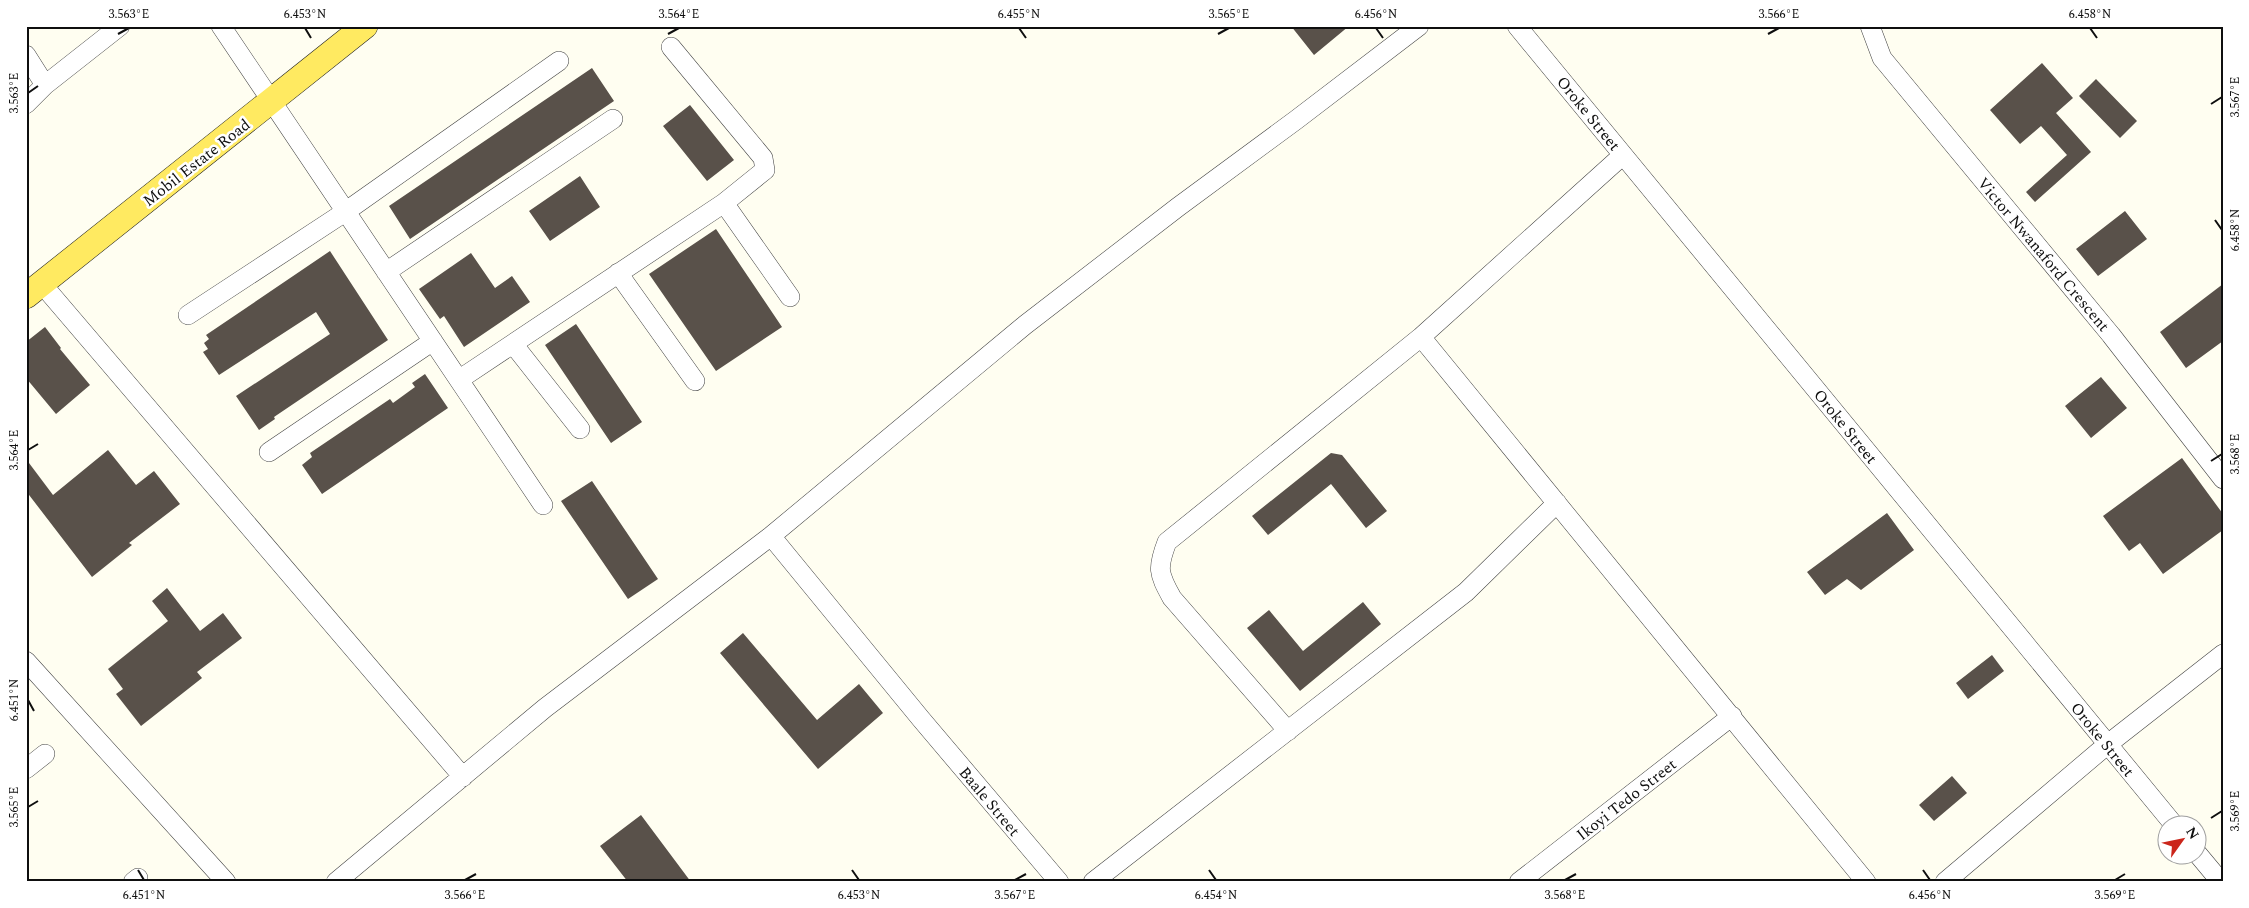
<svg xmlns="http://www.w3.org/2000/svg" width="2249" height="908" viewBox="0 0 2249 908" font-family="Spectral,serif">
	<rect width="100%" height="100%" fill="#fffef1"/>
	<path fill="#59514a" d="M1291,26h58l-35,29z
		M2042,63l31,35 -17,15 35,39 -56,50 -9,-10 41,-37 -26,-29 -21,18 -30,-34z
		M592,68l22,33 -204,138 -21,-33z
		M2096,79l41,42 -17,17 -41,-42z
		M690,105l44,55 -27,21 -44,-55z
		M580,176l20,31 -50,34 -21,-30z
		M2125,211l22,28 -49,37 -22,-27z
		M716,229l66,98 -66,44 -67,-97z
		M330,251l58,89 -114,77 1,2 -16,11 -23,-34 94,-62 -14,-22 -97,63 -16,-23 5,-3 -4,-6 5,-4 -3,-4z
		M471,253l24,35 17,-12 18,26 -66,45 -20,-31 -4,3 -21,-30z
		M2223,284v57l-37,27 -26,-36z
		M576,324l66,98 -31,21 -66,-98z
		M45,327l16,21 -1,1 30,36 -34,29 -30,-36v-36z
		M425,374l23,34 -126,86 -20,-29 10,-8 -2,-4 80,-54 3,4 22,-16 -3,-4z
		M2101,377l26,31 -36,30 -26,-32z
		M108,450l28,35 18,-14 26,33 -51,39 3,2 -40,32 -66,-86v-32l27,36z
		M1331,453l11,2 45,56 -21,17 -35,-44 -63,51 -16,-19z
		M2182,458l41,56v16l-60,44 -23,-31 -11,8 -26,-35z
		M592,481l66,98 -30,20 -67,-98z
		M1887,513l27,37 -53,40 -14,-11 -22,16 -18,-23z
		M167,588l33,43 23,-18 19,25 -45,34 5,6 -61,48 -25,-32 7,-5 -15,-20 60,-48 -16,-20z
		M1363,602l18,22 -81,67 -53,-63 22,-18 34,41z
		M743,633l74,87 42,-36 24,29 -65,56 -98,-116z
		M1992,655l12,16 -36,28 -12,-16z
		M1952,776l15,17 -33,28 -15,-16z
		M641,815l50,67h-63l-28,-36z"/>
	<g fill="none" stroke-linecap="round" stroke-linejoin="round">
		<defs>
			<path id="minor" d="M221,26l322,479
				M1517,26l658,800
				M1870,26l12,32 229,277 112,144
				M26,55l19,30
				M26,104l19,-19 75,-59
				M1623,155l-202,182 445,545
				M724,203l66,94
				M386,272l227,-153
				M618,273l77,108
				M42,284l421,493
				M188,315l157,-103 214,-151
				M513,344l67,85
				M460,379l264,-176 41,-33 -2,-12 -92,-111
				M269,452l164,-111
				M771,536l150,183 138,163
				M26,661l200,221
				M1288,731l-116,-133c-14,-25 -15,-30 -5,-56l254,-205
				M26,769l19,-15
				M2196,852l25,30
				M133,882l5,-4
				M336,882l209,-174 226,-172 254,-211 153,-118 118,-87 123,-94
				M1093,882l373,-290 91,-89
				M1519,882l213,-166
				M1945,882l163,-138 115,-90"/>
			<path id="major" d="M26,296l339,-270"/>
		</defs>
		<use href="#minor" stroke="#424242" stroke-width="20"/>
		<use href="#major" stroke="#202020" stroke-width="26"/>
		<use href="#minor" stroke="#fff" stroke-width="19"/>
		<use href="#major" stroke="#ffea61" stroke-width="25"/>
	</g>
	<path fill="none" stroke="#0f0f0f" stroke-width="2" d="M305,28l6,10M1019,28l7,10M1376,28l7,10M2090,28l7,10M118,34l11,-6M668,34l11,-6M1218,34l11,-6M1768,34l11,-6M28,93l10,-7M2211,104l11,-7M2215,220l7,10M28,450l10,-6M2211,461l11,-7M28,700l6,11M28,807l10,-6M2211,818l11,-7M138,870l6,10M852,870l7,10M1209,870l7,10M1923,870l7,10M465,880l11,-6M1015,880l11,-6M1565,880l11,-6M2115,880l10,-6"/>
	<g text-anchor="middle" stroke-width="5" stroke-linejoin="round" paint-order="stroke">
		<g font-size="16" fill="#0f0f0f" stroke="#fff">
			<text transform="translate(1589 113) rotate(51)" y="6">Oroke Street</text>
			<text transform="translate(196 162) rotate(-38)" y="6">Mobil Estate Road</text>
			<text transform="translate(2044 254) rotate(50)" y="6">Victor Nwanaford Crescent</text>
			<text transform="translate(1846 426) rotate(51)" y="6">Oroke Street</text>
			<text transform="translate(2103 739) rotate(51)" y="6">Oroke Street</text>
			<text transform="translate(1626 799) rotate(-38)" y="6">Ikoyi Tedo Street</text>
			<text transform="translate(990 801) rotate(50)" y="6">Baale Street</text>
		</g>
	</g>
	<rect width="2249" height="908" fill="none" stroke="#ffffff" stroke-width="55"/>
	<g transform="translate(2182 840) rotate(57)"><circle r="24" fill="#ffffff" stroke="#9f9f9f"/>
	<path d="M0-4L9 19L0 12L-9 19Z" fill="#cb261b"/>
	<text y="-8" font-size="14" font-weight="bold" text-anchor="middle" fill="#0f0f0f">N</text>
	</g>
	<rect x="28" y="28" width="2194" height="852" fill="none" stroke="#0f0f0f" stroke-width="2"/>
	<g font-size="12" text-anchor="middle" fill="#0f0f0f">
		<text x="129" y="18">3.563°E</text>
		<text x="305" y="18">6.453°N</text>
		<text x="679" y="18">3.564°E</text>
		<text x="1019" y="18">6.455°N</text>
		<text x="1229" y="18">3.565°E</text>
		<text x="1376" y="18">6.456°N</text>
		<text x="1779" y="18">3.566°E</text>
		<text x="2090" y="18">6.458°N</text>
		<text transform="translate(14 93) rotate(-90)" y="4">3.563°E</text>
		<text transform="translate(2235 97) rotate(-90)" y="4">3.567°E</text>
		<text transform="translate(2235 230) rotate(-90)" y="4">6.458°N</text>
		<text transform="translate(14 450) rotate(-90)" y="4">3.564°E</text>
		<text transform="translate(2235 454) rotate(-90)" y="4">3.568°E</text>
		<text transform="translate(14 700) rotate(-90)" y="4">6.451°N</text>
		<text transform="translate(14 807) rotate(-90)" y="4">3.565°E</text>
		<text transform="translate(2235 811) rotate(-90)" y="4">3.569°E</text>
		<text x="144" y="899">6.451°N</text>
		<text x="465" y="899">3.566°E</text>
		<text x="859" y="899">6.453°N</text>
		<text x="1015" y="899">3.567°E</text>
		<text x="1216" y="899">6.454°N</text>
		<text x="1565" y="899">3.568°E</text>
		<text x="1930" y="899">6.456°N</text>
		<text x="2115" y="899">3.569°E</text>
	</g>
</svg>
